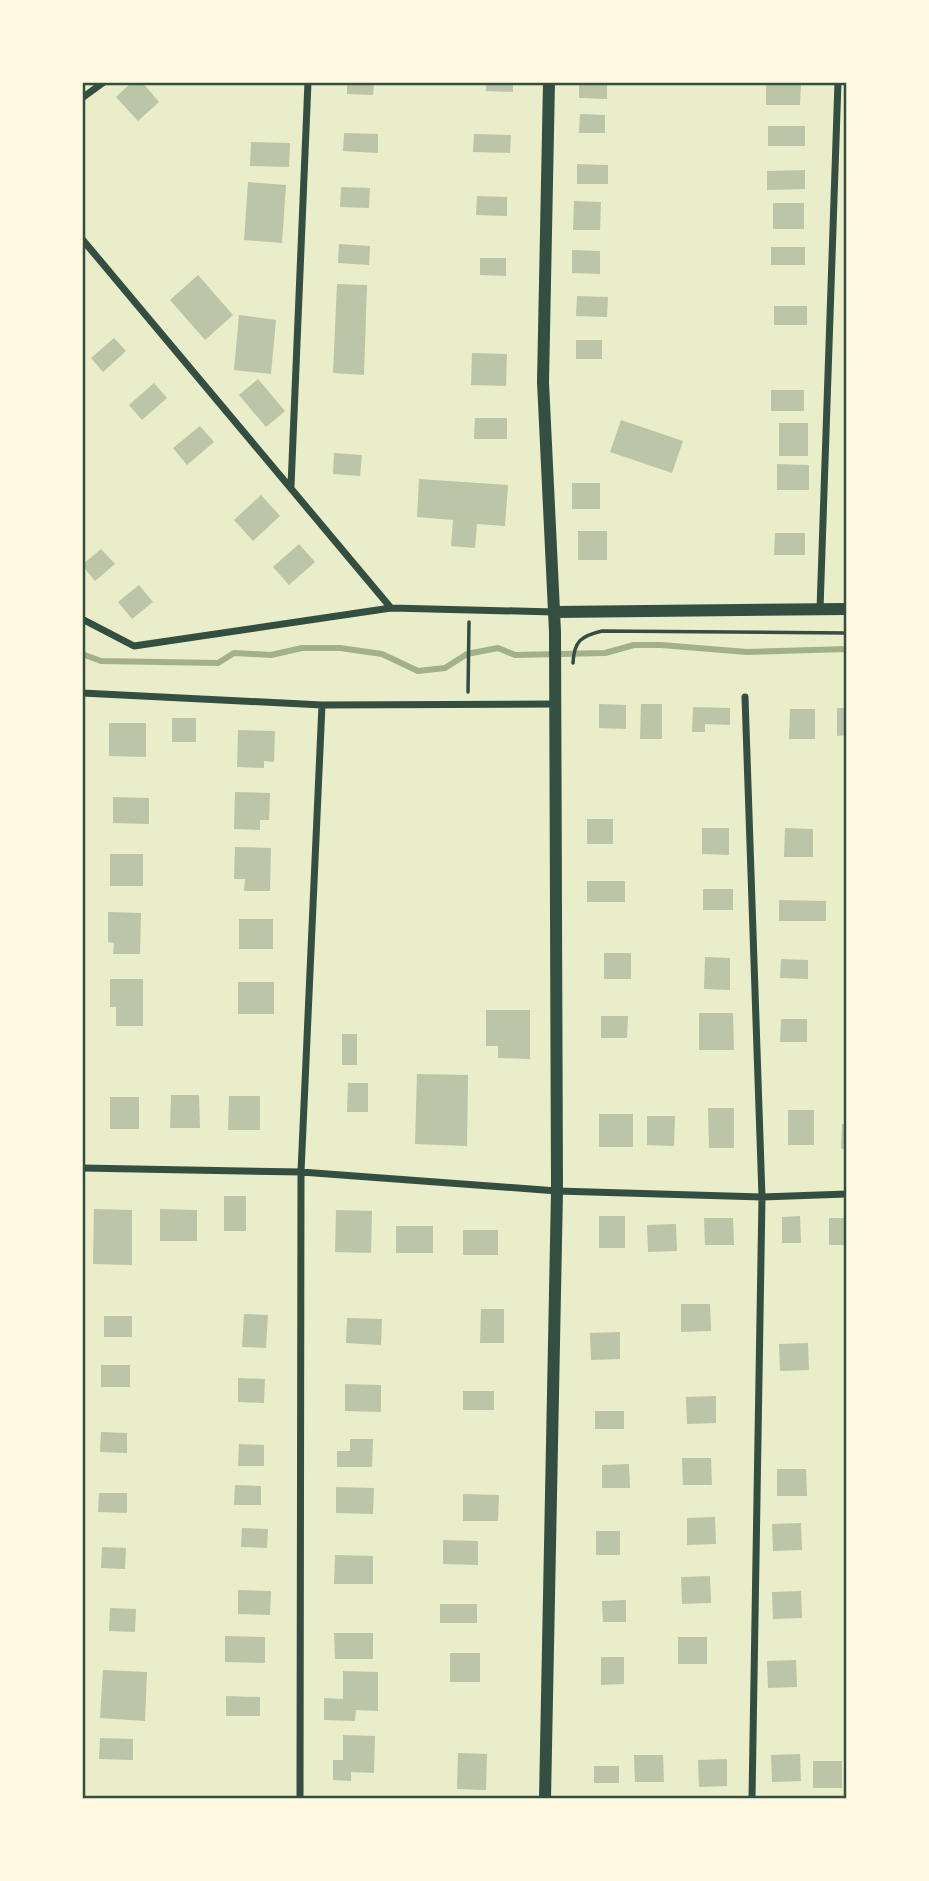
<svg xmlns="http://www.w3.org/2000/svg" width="929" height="1881" viewBox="0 0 929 1881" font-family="'PT Sans Narrow',sans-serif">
	<rect width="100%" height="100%" fill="#e9edc9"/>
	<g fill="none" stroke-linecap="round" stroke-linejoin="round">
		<path stroke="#a3b18a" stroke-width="6" d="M82,654l19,7 117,2 16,-10 37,2 31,-7h38l42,6 36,17 27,-3 22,-14 31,-6 17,7 90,-2 29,-8h27l86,7 100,-3"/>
	</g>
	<path fill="#bcc5a7" d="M132,82h10l17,20 -21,19 -22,-24z
		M347,82h27l-1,13 -26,-1z
		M486,82h27v10l-27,-1z
		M579,82h28v17l-28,-1z
		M766,84l35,1 -1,20h-34z
		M580,114l25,1v18h-26z
		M768,126h37v20h-37z
		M344,133l34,1v19l-35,-2z
		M474,134l37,1 -1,18 -37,-1z
		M251,142l39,1 -1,24 -39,-1z
		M577,164l31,1v19h-31z
		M805,170v19l-38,1v-19z
		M248,182l38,3 -4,58 -38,-3z
		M341,187l29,1 -1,20 -29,-1z
		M477,196l30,1v19l-31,-1z
		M574,201l27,1 -1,28h-27z
		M773,203h31v26h-31z
		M339,244l31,2 -1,19 -31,-2z
		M771,247h34v18h-34z
		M572,250l28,1v23l-28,-1z
		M480,258h26v18l-26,-1z
		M198,275l35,40 -28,25 -35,-40z
		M337,284l30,1 -3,90 -31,-2z
		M577,296l31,1 -1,20 -31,-1z
		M774,306h33v19h-33z
		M239,315l37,5 -5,54 -37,-4z
		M114,338l12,13 -23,21 -12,-14z
		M576,340h26v19h-26z
		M472,353l35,1 -1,32 -35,-1z
		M258,379l27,32 -19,16 -27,-32z
		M154,383l13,15 -25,22 -13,-15z
		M771,390h33v21h-33z
		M475,418h32v21h-33z
		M621,420l62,21 -11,32 -62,-21z
		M779,423h29v33h-29z
		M200,426l14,16 -27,23 -14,-17z
		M334,453l28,2 -2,21 -27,-2z
		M777,464l32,1v25h-32z
		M419,479l89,6 -3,41 -28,-2 -2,24 -24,-2 2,-26 -36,-3z
		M572,483h28v26h-28z
		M261,495l19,21 -27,25 -19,-21z
		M578,531h29v29h-29z
		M775,533h30v22h-31z
		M299,544l16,18 -26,23 -16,-18z
		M101,549l14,15 -20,17 -13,-16z
		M139,585l14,17 -21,17 -14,-17z
		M599,704l27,1v24l-27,-1z
		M641,704h21v35h-22z
		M693,707l37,1v17l-25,-1v8h-13z
		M837,708h10v27l-10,1z
		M790,709h25v30h-26z
		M172,718h24v24h-24z
		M109,723h37v34l-37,-1z
		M238,730l37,1 -1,31 -10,-1v7l-27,-1z
		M235,792l35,1 -1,27h-9v10l-26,-1z
		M113,797l36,1v26l-36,-1z
		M587,819h26v25h-26z
		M702,828h27v27l-27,-1z
		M785,828l28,1v28h-29z
		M235,847l36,1 -1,43h-26l1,-12h-11z
		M110,854h33v32h-33z
		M587,881h38v21h-38z
		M703,889h30v21h-30z
		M779,900l47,1v20h-47z
		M108,912l33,1 -1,41h-27l1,-11 -6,-1z
		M239,919h34v30h-34z
		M604,953h27v26h-27z
		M705,957l25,1v32l-26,-1z
		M781,959l27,1v19l-28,-1z
		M110,979h33v47h-27v-19h-6z
		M238,982h36v32h-36z
		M486,1010h44v49l-32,-1v-12h-12z
		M699,1013h34l1,37h-35z
		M601,1016h27l-1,22h-26z
		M781,1019h26v23h-27z
		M342,1034h15v31h-15z
		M417,1074l51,1 -1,71 -52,-2z
		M348,1083h20v29h-21z
		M171,1095h28l1,33h-30z
		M229,1096h31v34h-32z
		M110,1097h29v32h-29z
		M708,1108h26v40h-25z
		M788,1110h26v35h-26z
		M599,1114h34v33h-34z
		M647,1116h28l-1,30 -27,-1z
		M842,1124h5v25h-6z
		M224,1196h22v35h-22z
		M94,1209l38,1v55l-39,-1z
		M160,1209l37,1v31h-37z
		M336,1210l36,1 -1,42 -36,-1z
		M599,1216h26v32h-26z
		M800,1216l1,27h-19v-26z
		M704,1218h29l1,27h-29z
		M829,1218h18v27h-18z
		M676,1224l1,27 -29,1 -1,-27z
		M396,1226h37v27h-37z
		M463,1230h35v25h-35z
		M681,1304h29l1,27 -30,1z
		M481,1309h23v34h-24z
		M244,1314l24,1 -2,33 -24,-1z
		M104,1316h28v21h-28z
		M347,1318l35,1 -1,26 -35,-2z
		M620,1332v27l-29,1 -1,-27z
		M808,1343l1,27 -29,1 -1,-27z
		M101,1365h29v22h-29z
		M238,1378l27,1 -1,24 -26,-1z
		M345,1384l36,1v27l-36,-1z
		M463,1391h31v19h-31z
		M716,1396v27l-29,1 -1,-27z
		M595,1411h29v18h-29z
		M101,1432l26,1v20l-27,-1z
		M350,1439h23l-1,28h-35v-16h13z
		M239,1444l25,1v21h-26z
		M682,1458h29l1,27h-29z
		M629,1464l1,24h-28v-23z
		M777,1469h29l1,27h-30z
		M235,1485l26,1v19h-27z
		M336,1487l38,1 -1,26 -37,-1z
		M99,1493h28v20l-29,-1z
		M463,1494l36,1 -1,26h-35z
		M715,1517l1,27 -29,1v-27z
		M801,1523l1,27 -29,1 -1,-27z
		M242,1528l26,1 -1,19 -26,-1z
		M596,1531h24v24h-24z
		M443,1540l35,1v24l-35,-1z
		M102,1547l24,1 -1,21 -24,-1z
		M335,1555l38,1v28h-39z
		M710,1576l1,27 -29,1 -1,-27z
		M238,1590l33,1 -1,24 -32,-1z
		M801,1591l1,27 -29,1 -1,-27z
		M626,1600v22h-23l-1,-21z
		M440,1604h37v19h-37z
		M110,1608l26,1 -1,23 -26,-1z
		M334,1633h39v26h-38z
		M225,1636l40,1v26l-40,-1z
		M678,1637h29v27h-29z
		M450,1653h30v29h-30z
		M601,1657h23v27l-23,1z
		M796,1660l1,27 -29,1 -1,-27z
		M103,1670l44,2 -2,49 -45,-3z
		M343,1671l35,1v39l-22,-1 -1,11 -31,-1v-22l19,1z
		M226,1696l34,1v19h-34z
		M343,1735l32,1 -1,37 -23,-1v9l-18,-1v-20h10z
		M100,1738l33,1v21l-34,-1z
		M458,1753l29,1 -1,36 -29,-1z
		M800,1754l1,27 -29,1 -1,-27z
		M634,1755h29l1,27h-29z
		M727,1759v27l-28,1 -1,-27z
		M813,1761h29v27h-29z
		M594,1766h25v17h-25z"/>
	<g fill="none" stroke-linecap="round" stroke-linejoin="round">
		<path stroke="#344e41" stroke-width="3.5" d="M573,663c1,-22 8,-27 29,-32l245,2
			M468,692l1,-70"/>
		<path stroke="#344e41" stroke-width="7" d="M82,98l22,-16
			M82,239l309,369
			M291,486l17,-404
			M820,609l18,-527
			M82,619l52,27 257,-38 163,4
			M82,693l240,12 232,-1
			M745,697l17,500 -10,602
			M82,1168l219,4 256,19 205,6 85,-3
			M300,1799l1,-627 21,-467"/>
		<path stroke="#344e41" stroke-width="12" d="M554,612l293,-3
			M545,1799l12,-608 -2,-559 -12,-250 6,-300"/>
	</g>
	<rect width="929" height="1881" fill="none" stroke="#fefae0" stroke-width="168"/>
	<rect x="84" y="84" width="761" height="1713" fill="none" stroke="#344e41" stroke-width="2.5"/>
</svg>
